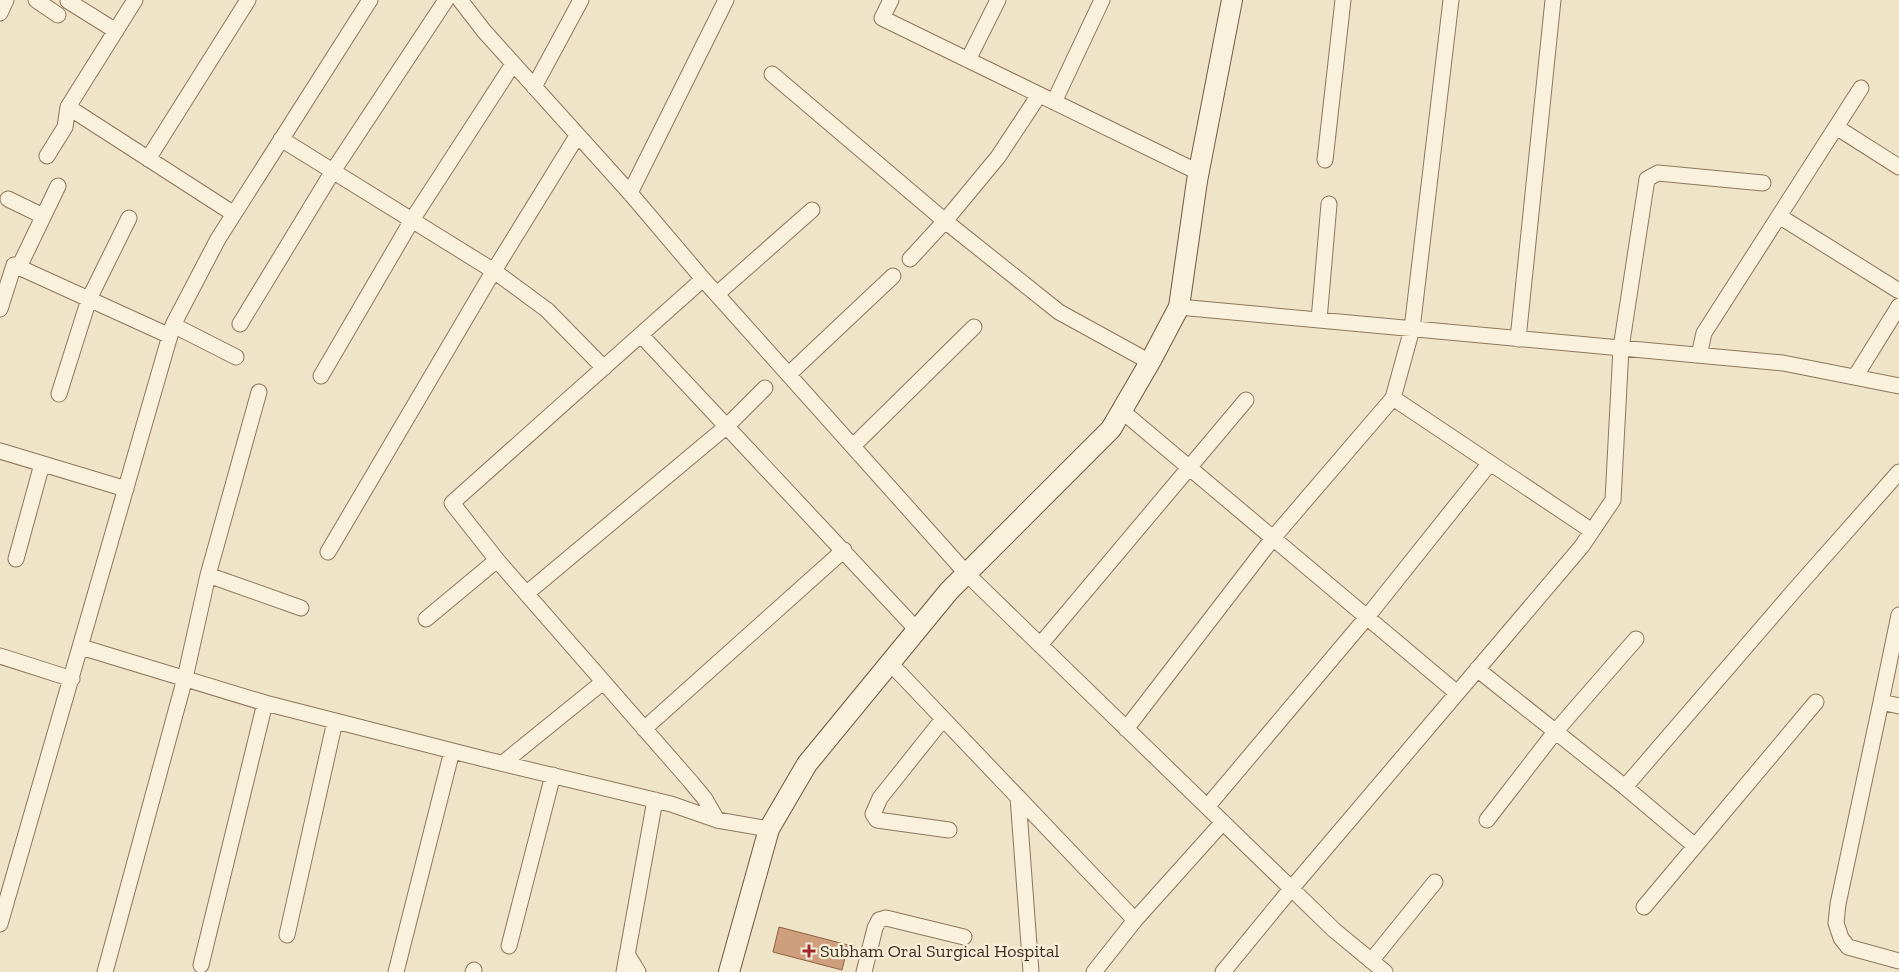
<svg xmlns="http://www.w3.org/2000/svg" width="1899" height="972" viewBox="0 0 1899 972" font-family="'Zilla Slab',serif">
	<rect width="100%" height="100%" fill="#f0e4c8"/>
	<path fill="#cf9f7d" stroke="#8d5f41" d="M779,927l69,18 -6,25 -69,-18z"/>
	<g fill="none" stroke-linecap="round" stroke-linejoin="round">
		<defs>
			<path id="street" d="M36,0l22,15
				M135,0l-67,107 166,107
				M460,0l24,31 146,162 73,86 263,294 368,357 51,42
				M891,0l-9,18 316,154
				M1451,0l-39,329 -19,69 199,133
				M68,1l48,30
				M0,13l6,-13
				M968,60l30,-60
				M772,74l173,147 -35,38
				M534,87l47,-87
				M1039,95l-41,62 -53,64 114,91 91,50
				M1054,102l48,-102
				M1836,127l63,40
				M281,139l213,132 53,39 57,58
				M47,156l18,-29 3,-20
				M148,159l100,-159
				M1325,160l18,-160
				M630,193l96,-193
				M8,199l35,17
				M1779,216l120,75
				M19,267l39,-81
				M703,279l-251,224 45,57 194,222 14,17 12,21
				M717,294l95,-84
				M1179,307l604,56 116,23
				M0,309l14,-44 156,71
				M1319,320l10,-116
				M240,324l93,-153 113,-171
				M173,325l63,32
				M641,335l276,295
				M1518,339l35,-339
				M1699,355l5,-22 157,-245
				M789,374l104,-98
				M321,376l91,-156 101,-156
				M1855,377l44,-71
				M59,394l30,-95 40,-81
				M1122,411l335,282
				M853,446l121,-119
				M0,451l126,38
				M328,552l159,-270 90,-146
				M16,559l26,-95
				M208,575l93,33
				M527,593l200,-167 38,-38
				M1899,615l-18,87 18,4
				M426,619l71,-59
				M1040,645l206,-245
				M81,647l184,56 219,56 187,45 46,16 52,9
				M0,656l72,23
				M890,663l245,257
				M1477,669l148,118 70,59
				M1881,702l-43,202 -2,19 5,15 7,9 51,14
				M943,719l-63,79 -7,16 4,6 72,10
				M644,729l200,-179
				M1126,729l147,-191 120,-140
				M503,763l100,-81
				M1625,787l167,-194 107,-121
				M1018,797l13,175
				M1207,807l160,-190 123,-154
				M1487,820l68,-88 81,-93
				M1644,907l172,-205
				M0,924l173,-599 45,-86 152,-239
				M287,935l48,-214
				M509,946l44,-171
				M627,954l11,18
				M1371,961l64,-79
				M201,965l64,-262
				M105,972l80,-294 23,-103 51,-183
				M396,972l56,-221
				M473,972l1,-2
				M624,972l31,-172
				M864,972l11,-44 4,-8 7,-2 78,19
				M1094,972l41,-52 88,-98
				M1223,972l68,-83 291,-343 31,-46 8,-152 26,-169 11,-6 105,10"/>
			<path id="secondary" d="M729,972l40,-143 38,-65 142,-173 162,-162 39,-67 29,-55 18,-126 35,-181"/>
		</defs>
		<use href="#street" stroke="#8d765c" stroke-width="17"/>
		<use href="#secondary" stroke="#6f573f" stroke-width="22"/>
		<use href="#street" stroke="#faf1dc" stroke-width="15"/>
		<use href="#secondary" stroke="#faf1dc" stroke-width="20"/>
	</g>
	<path fill="#9e2a2b" stroke="#f7eed8" stroke-width="2" d="M806.5 943.5h5v5h5v5h-5v5h-5v-5h-5v-5h5z"/>
	<g text-anchor="middle" stroke-width="4.5" stroke-linejoin="round" paint-order="stroke">
		<g font-size="18" fill="#3d2e20" stroke="#f7eed8" text-anchor="start">
			<text x="820" y="957">Subham Oral Surgical Hospital</text>
		</g>
	</g>
</svg>
